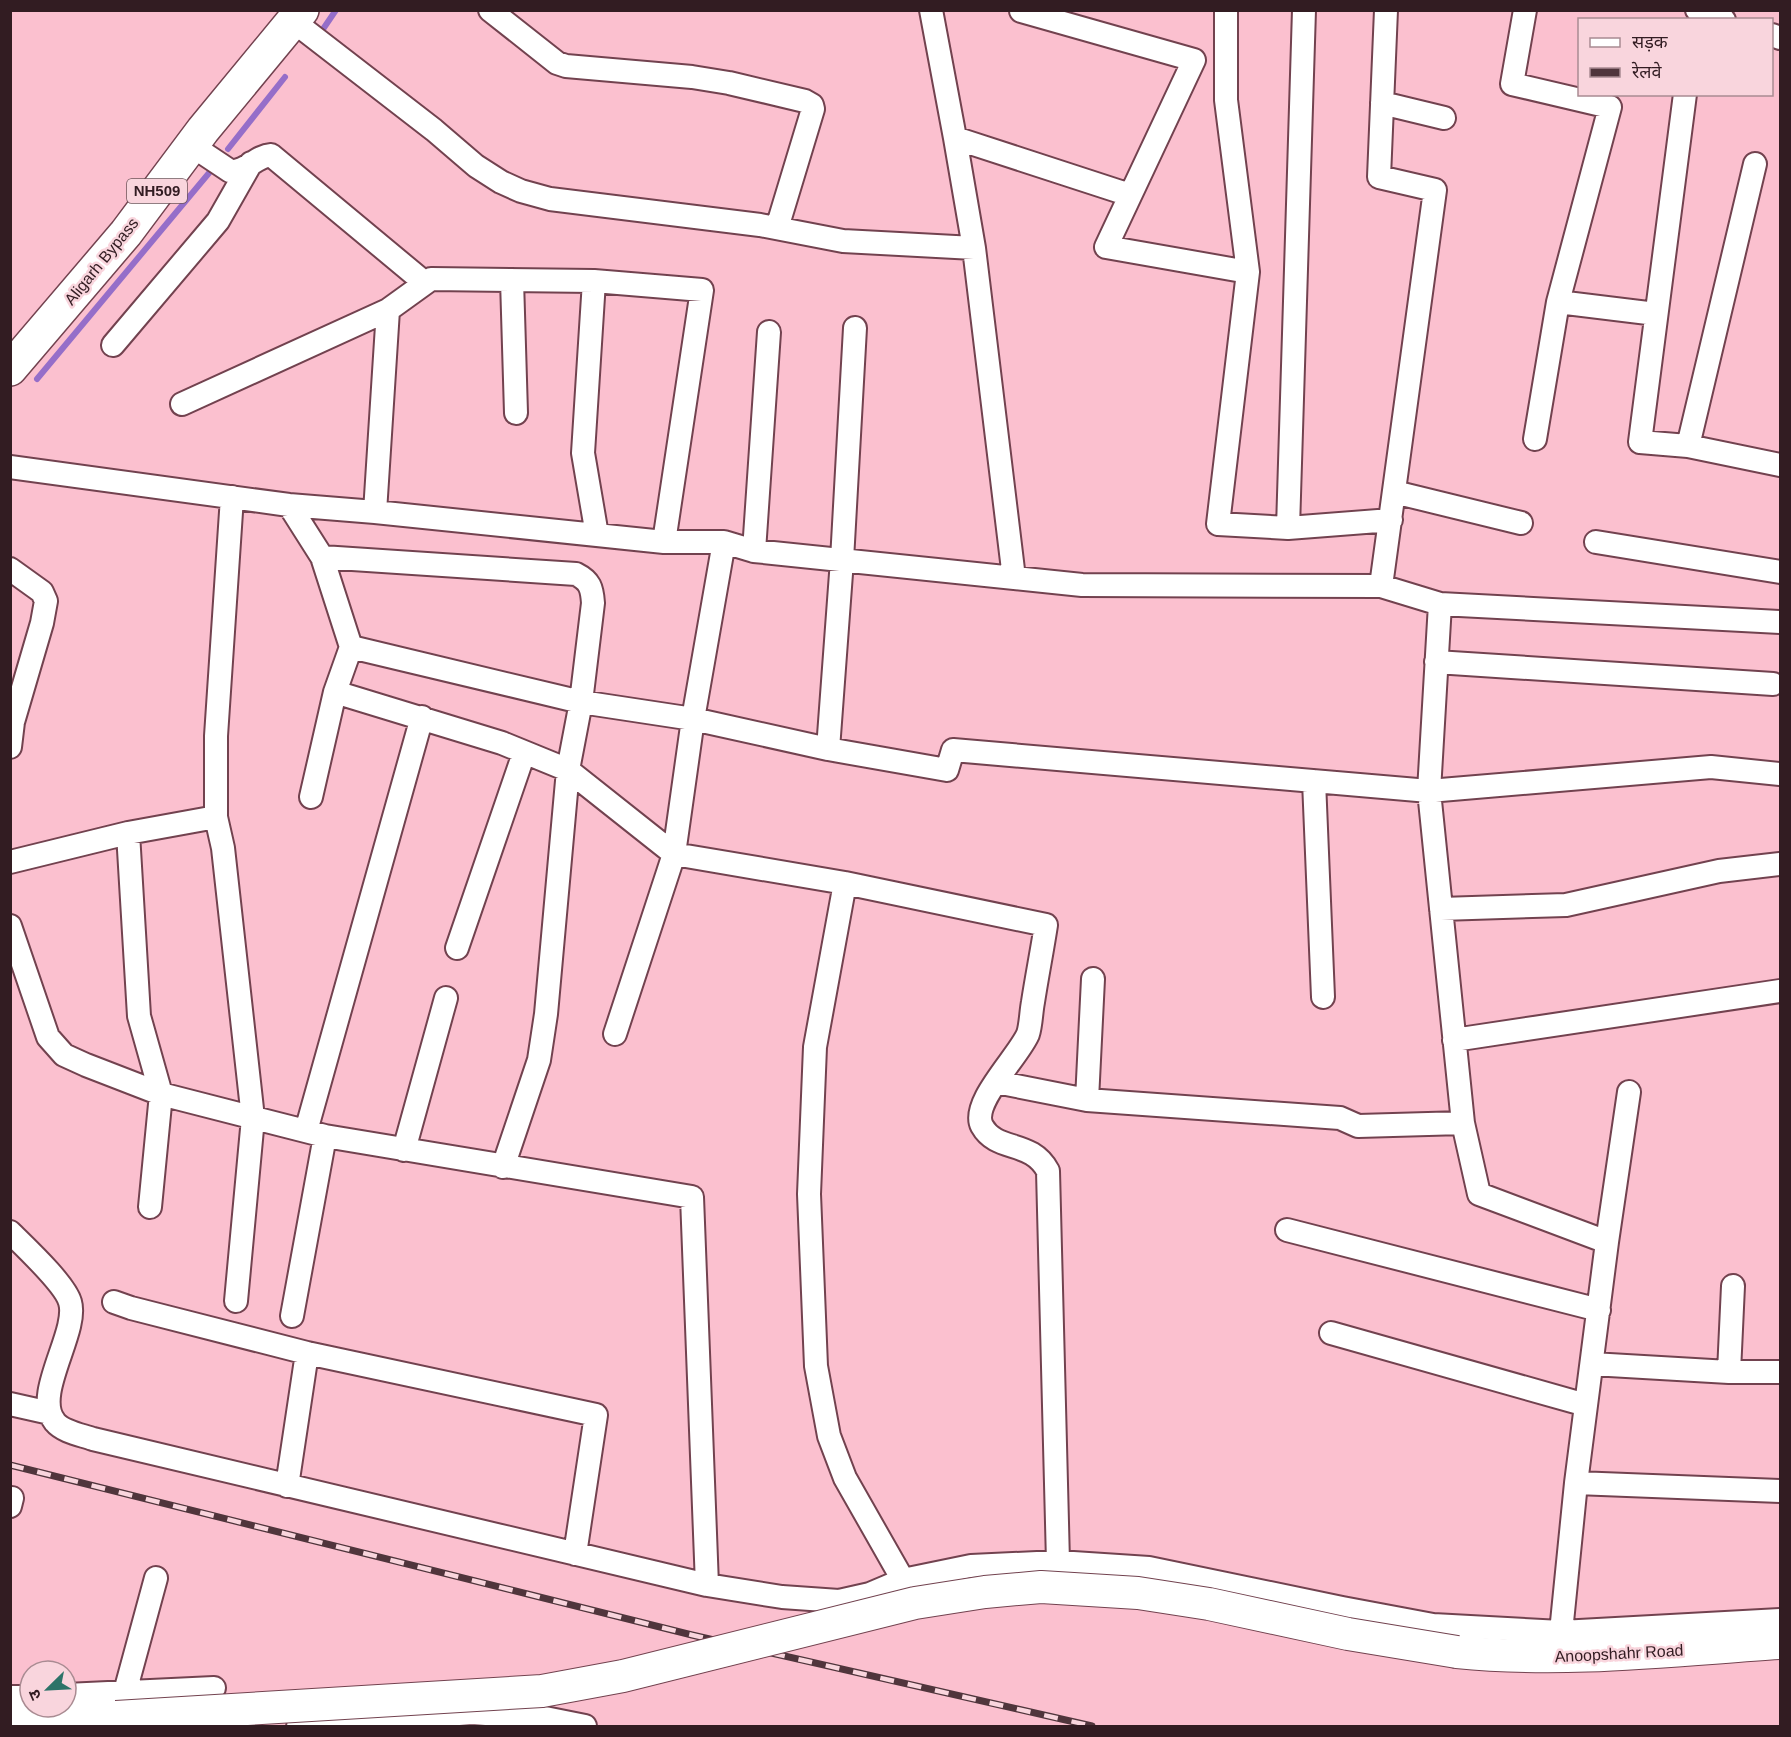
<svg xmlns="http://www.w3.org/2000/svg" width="1791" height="1737" viewBox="0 0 1791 1737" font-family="Helvetica,'Noto Sans Devanagari',sans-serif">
	<rect width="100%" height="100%" fill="#fbc0cf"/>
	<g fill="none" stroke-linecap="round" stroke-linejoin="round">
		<path stroke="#956ec9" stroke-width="6" d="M319,35l17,-25
			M228,149l57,-72
			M37,379l172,-206"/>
		<defs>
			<path id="street" d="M490,10l67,53 9,3 126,11 37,6 76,18 7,4 1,4 -36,119
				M931,10l24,128 19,110 40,330
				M1226,10v90l22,172 -30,252 70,4 103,-8
				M1525,10l-13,74 98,23 -52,195 98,12
				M1697,10l27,10
				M1021,11l173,49 -88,187 142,25
				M293,21l141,109 42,36 25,16 20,9 29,8 210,26 83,16 131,7
				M1772,35l8,3
				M1685,94l-45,348 48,4 92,19
				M1382,103l62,15
				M955,138l175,57
				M191,145l39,26c15,2 26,-15 41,-16l154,128
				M512,280l4,133
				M594,281l-11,172 14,82
				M113,345l105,-124 33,-58
				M182,404l206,-94
				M1535,439l23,-137
				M1688,446l67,-282
				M10,467l279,38 86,7 289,30h60l30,9 328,34 299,1 59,18 340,18
				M1394,492l127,31
				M289,505l33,52 29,90 -16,45 -24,105
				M375,512l13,-202 43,-31 163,2 108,9 -38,252
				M1288,528l16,-518
				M1596,542l184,30
				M754,551l15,-219
				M322,557l254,17c14,7 16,14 17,29l-12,99 -13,68 -22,244 -7,46 -36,107
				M10,569l32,23 4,9 -4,22 -29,99 -3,25
				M1381,586l54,-396 -56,-13 7,-167
				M351,647l230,55 112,17 135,30 119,21 6,-20 476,41 11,-187
				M1436,662l337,22
				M335,692l167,51 66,27 106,84 171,29 201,42c-4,26 -9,51 -13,77 -2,10 -2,23 -5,32 -9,22 -58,69 -46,92 15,27 49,13 66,45l10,391
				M828,749l14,-189 13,-232
				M1314,781l9,216
				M216,817v-81l16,-239
				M128,833l11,183 22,78 -11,113
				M10,862l118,-29 88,-16 7,31 30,270 -17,183
				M845,883l-30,164 -6,147 7,172 13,70 16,42 58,102
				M1441,909l125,-4 153,-34 61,-7
				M10,926l38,111 16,18 22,10 75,29 164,42 367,61 15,388
				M457,948l67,-195
				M615,1034l59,-180 19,-135 31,-177
				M1454,1040l326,-49
				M996,1082l91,18 253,18 18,8 105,-3
				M1087,1100l6,-121
				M306,1131l116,-414
				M404,1150l42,-152
				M1287,1230l312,80
				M10,1232c15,15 55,52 60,70 9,30 -38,93 -15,120 8,10 27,13 38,17l614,146 75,12 57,4 31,-7 33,-14 68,-14 87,-4 91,6 193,40 91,17 128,7 219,-12
				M1607,1242l22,-150
				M114,1302l17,6 176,45 289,62 -21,139
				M292,1316l33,-180
				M1331,1333l255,72
				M1592,1364l137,8h51
				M1729,1372l4,-86
				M10,1404l40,9
				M1576,1483l204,8
				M287,1486l20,-133
				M10,1506l2,-8
				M1561,1632l15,-149 31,-241 -128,-48 -16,-71 -34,-332 282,-24 69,7
				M125,1692l31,-114
				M66,1695l148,-7
				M10,1697h20
				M298,1726l174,-13 73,5 40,8"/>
			<path id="secondary" d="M1457,1652c107,11 217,-2 323,-9
				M10,1721l106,-4"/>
			<path id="highway" d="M10,369l116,-136 77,-103 99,-120"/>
		</defs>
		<use href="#street" stroke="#72424f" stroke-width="26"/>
		<use href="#secondary" stroke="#72424f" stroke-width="34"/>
		<use href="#highway" stroke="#72424f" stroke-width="36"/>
		<use href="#street" stroke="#fff" stroke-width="22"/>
		<use href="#secondary" stroke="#fff" stroke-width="32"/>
		<use href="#highway" stroke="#fff" stroke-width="33"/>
		<defs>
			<path id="rail" d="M10,1465l682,170 400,91"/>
		</defs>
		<use href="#rail" stroke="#50353c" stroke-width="7"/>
		<use href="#rail" stroke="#f9d5dd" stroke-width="4.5" stroke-dasharray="14" stroke-linecap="butt"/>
		<defs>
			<path id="secondary-bridge" d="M116,1717l426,-26 81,-15 292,-73 70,-11 56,-5 97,6 71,11 139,30 109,18"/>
		</defs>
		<use href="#secondary-bridge" stroke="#72424f" stroke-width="34" stroke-linecap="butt"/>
		<use href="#secondary-bridge" stroke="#fff" stroke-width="32"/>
	</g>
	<g text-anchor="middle" stroke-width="5" stroke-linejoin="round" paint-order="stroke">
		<rect fill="#f9d5dd" stroke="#6e545a" stroke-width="1.5" x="127" y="179" width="60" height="24" rx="4.5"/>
		<g font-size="15" font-weight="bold" fill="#321c22">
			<text x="157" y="196">NH509</text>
		</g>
		<g font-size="16" fill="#321c22" stroke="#f9d5dd">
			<text transform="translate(101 261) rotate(-51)" y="6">Aligarh Bypass</text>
			<text transform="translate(1619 1653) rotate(-3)" y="6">Anoopshahr Road</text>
		</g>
	</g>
	<rect width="1791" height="1737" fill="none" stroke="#321c22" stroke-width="24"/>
	<rect x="1578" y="18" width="195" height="78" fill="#f9d5dd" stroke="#a98b92" stroke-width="1.5"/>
	<rect x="1590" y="38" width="30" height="9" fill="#ffffff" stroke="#a98b92" stroke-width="1.5"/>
	<text x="1632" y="48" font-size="18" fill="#321c22">सड़क</text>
	<rect x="1590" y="68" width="30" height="9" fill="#50353c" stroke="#a98b92" stroke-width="1.5"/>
	<text x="1632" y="78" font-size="18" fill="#321c22">रेलवे</text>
	<g transform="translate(48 1689) rotate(246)"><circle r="28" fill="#f9d5dd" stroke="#a98b92" stroke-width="1.5"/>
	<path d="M0-4.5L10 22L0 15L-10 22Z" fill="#2c7368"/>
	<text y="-9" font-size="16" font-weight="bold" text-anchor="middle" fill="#321c22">उ</text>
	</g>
</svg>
